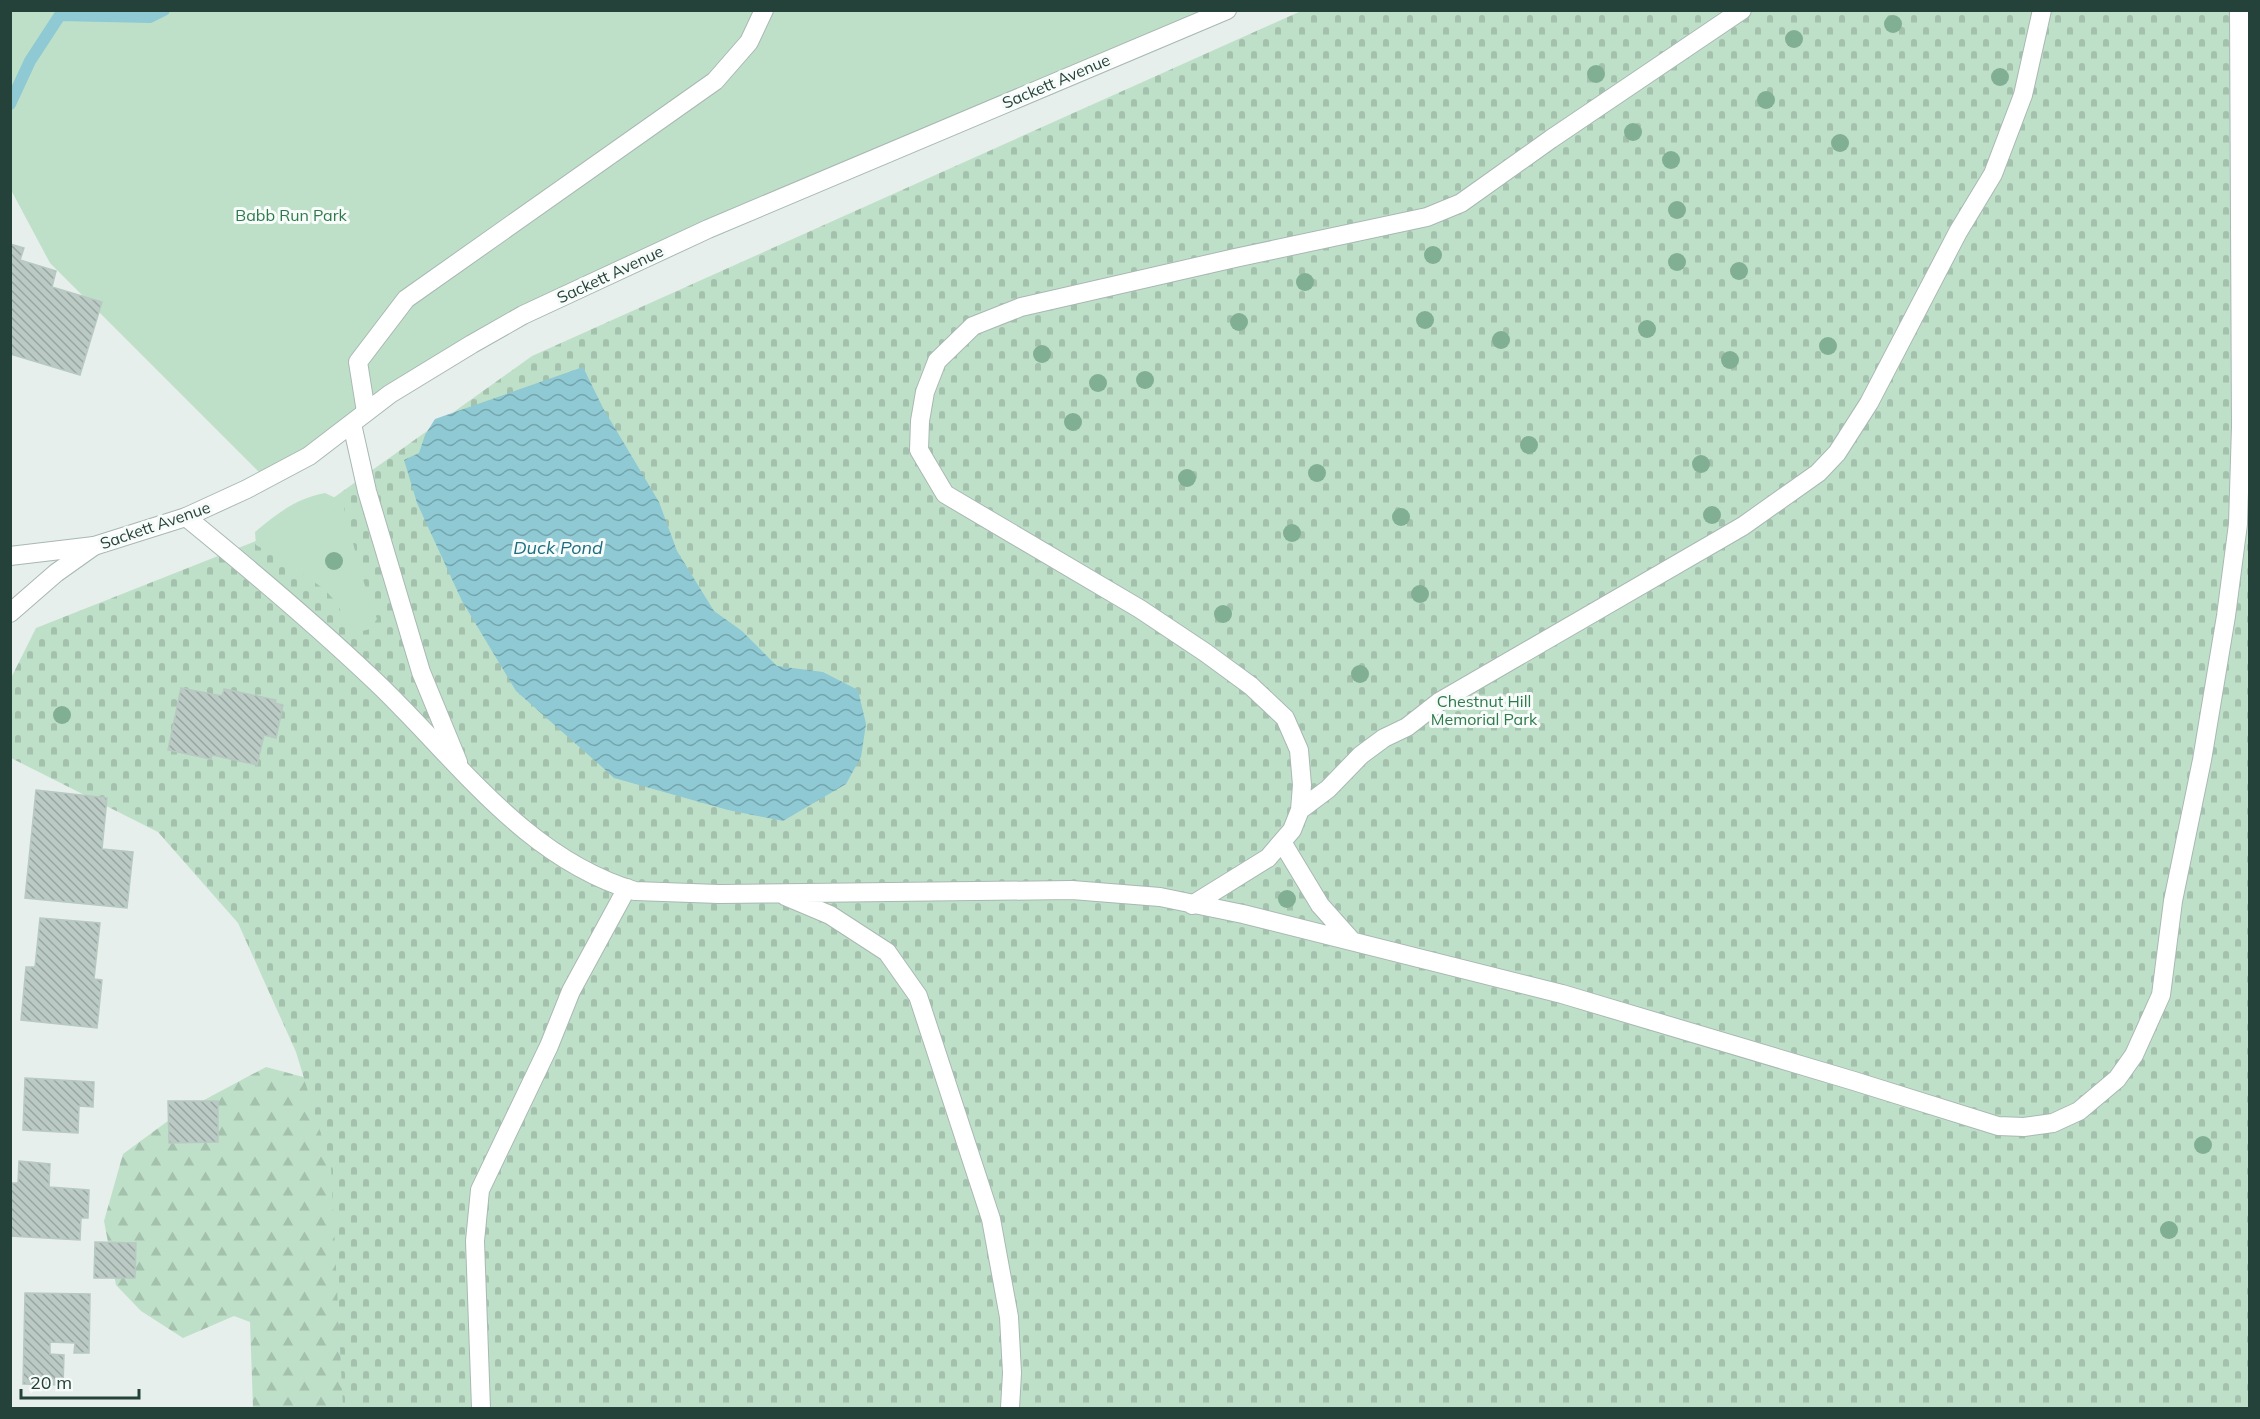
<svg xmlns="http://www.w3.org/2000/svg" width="2260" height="1419" viewBox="0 0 2260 1419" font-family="Mulish,sans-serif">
	<defs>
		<pattern id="forest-firs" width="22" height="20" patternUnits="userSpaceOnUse" patternTransform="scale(1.5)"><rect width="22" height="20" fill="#bfe0c8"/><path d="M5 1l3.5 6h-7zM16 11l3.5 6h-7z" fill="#a4c1ad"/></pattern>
		<pattern id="cemetery-stones" width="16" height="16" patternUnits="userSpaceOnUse" patternTransform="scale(1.5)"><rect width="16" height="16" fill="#bfe0c8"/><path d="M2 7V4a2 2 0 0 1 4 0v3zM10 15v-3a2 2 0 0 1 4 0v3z" fill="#a4c1ad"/></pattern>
		<pattern id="water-waves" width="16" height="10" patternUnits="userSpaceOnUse" patternTransform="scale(1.5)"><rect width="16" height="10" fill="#8ec9d4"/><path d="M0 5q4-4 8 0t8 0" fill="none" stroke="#74a5ad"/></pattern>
		<pattern id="building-back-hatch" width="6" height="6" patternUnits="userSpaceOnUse" patternTransform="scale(1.5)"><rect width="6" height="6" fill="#bbcac4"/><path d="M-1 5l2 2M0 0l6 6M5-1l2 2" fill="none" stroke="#98a6a0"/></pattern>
	</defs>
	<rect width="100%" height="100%" fill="#e6efeb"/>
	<path fill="url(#forest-firs)" d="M266,1067l123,33 66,308h-202l-3,-86 -16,-6 -51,22 -42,-27 -25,-26 -12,-64 19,-67 53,-39z"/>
	<path fill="url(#cemetery-stones)" d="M1301,11h948v1397h-1906l-12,-241 -35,-115 -58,-129 -80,-91 -147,-74 -1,-78 26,-52 258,-102 238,-170z"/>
	<path fill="#bfe0c8" d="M1224,10l-676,293 -282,176 -216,-216 -39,-73 -1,-179z
		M325,493l17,8c11,39 19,80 35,118l-7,10 -11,3 -13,-9 -9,-20 -13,-14 -38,-27 -30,-17 -1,-13c21,-18 42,-34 70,-39z"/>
	<path fill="url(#water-waves)" d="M583,367l20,41 56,94 18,49 37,60 28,20 35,35 46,6 35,18 8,34 -5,33 -15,27 -63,37 -55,-11 -114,-32 -12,-11 -86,-76 -54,-90 -45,-98 -13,-43 15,-7 6,-18 10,-16z"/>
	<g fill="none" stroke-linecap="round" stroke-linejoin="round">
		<path stroke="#8ec9d4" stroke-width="12" d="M10,104l20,-43 30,-46 90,2 14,-7"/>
	</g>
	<path fill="url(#building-back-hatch)" stroke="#b8c9c2" stroke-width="1.5" d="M10,244l14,4 -4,12 36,11 -4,16 50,15 -22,73 -70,-21z
		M181,688l41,8 2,-7 52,11 -1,3 8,2 -7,33 -12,-3 -7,30 -45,-10 -1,4 -43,-9z
		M36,790l71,8 -5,51 31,3 -6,56 -102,-10z
		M40,918l60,5 -6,56 8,1 -5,48 -76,-8 5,-53h9z
		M25,1078l69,4 -1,25 -14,-1 -1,27 -55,-3z
		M168,1101h50v41l-49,1z
		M19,1161l31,3 -1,23 40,3 -1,28h-7l-1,22 -70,-4 1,-53h7z
		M95,1242l41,1 -1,35h-41z
		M25,1293l65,1 -1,59h-15l1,-10 -25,-1v12l14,1 -1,30 -40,-1z"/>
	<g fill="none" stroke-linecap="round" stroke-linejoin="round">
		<defs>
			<path id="service" d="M366,412l-8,-50 48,-63 309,-218 34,-39 15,-32
				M352,424l15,67 54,181 37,90
				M186,517c65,53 129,107 190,165 80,76 148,176 259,209l84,3 353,-4 88,7 83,17 319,80 292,87 144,45 26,1 29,-4 26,-12 38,-32 17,-24 27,-60 12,-94 29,-141 24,-144 12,-92 3,-97 -2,-417
				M1300,810l28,-21 33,-34 23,-17 23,-11 32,-25 304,-176 75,-53 19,-20 32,-50 89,-171 35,-58 30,-79 19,-85
				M1282,842l38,63 32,36
				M785,896l45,19 57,37 31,44 73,223 18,98 3,56 -2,35
				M1192,905l76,-47 24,-28 8,-20 2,-25 -3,-35 -14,-32 -34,-32 -45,-33 -66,-44 -195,-115 -26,-44 1,-29 5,-29 12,-31 36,-35 48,-19 214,-49 192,-41 34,-14 90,-64 191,-129
				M481,1408l-6,-167 5,-51 69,-144 22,-55 56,-103"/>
			<path id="minor" d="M10,613l46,-40 38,-27"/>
			<path id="tertiary" d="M10,556l84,-10 92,-29 61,-28 62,-33 81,-62 82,-50 51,-29 185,-86 519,-219"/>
		</defs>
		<use href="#service" stroke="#a8b8b2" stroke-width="20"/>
		<use href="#minor" stroke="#a8b8b2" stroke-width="20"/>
		<use href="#tertiary" stroke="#a8b8b2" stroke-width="20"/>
		<use href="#service" stroke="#fff" stroke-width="18"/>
		<use href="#minor" stroke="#fff" stroke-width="18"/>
		<use href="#tertiary" stroke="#fff" stroke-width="18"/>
	</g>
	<g fill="#80af93">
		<circle cx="1893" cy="24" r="9"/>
		<circle cx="1794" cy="39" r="9"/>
		<circle cx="1596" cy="74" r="9"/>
		<circle cx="2000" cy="77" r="9"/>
		<circle cx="1766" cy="100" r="9"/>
		<circle cx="1633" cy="132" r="9"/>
		<circle cx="1840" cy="143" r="9"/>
		<circle cx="1671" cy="160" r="9"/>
		<circle cx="1677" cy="210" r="9"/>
		<circle cx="1433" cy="255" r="9"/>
		<circle cx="1677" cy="262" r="9"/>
		<circle cx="1739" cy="271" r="9"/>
		<circle cx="1305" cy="282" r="9"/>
		<circle cx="1425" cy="320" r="9"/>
		<circle cx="1239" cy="322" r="9"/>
		<circle cx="1647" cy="329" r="9"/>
		<circle cx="1501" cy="340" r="9"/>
		<circle cx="1828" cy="346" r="9"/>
		<circle cx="1042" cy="354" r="9"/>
		<circle cx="1730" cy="360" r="9"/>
		<circle cx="1145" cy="380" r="9"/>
		<circle cx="1098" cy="383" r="9"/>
		<circle cx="1073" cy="422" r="9"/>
		<circle cx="1529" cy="445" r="9"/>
		<circle cx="1701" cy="464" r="9"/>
		<circle cx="1317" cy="473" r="9"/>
		<circle cx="1187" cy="478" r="9"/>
		<circle cx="1712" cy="515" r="9"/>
		<circle cx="1401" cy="517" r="9"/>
		<circle cx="1292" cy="533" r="9"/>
		<circle cx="334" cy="561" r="9"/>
		<circle cx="1420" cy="594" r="9"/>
		<circle cx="1223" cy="614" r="9"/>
		<circle cx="1360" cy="674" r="9"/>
		<circle cx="62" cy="715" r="9"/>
		<circle cx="1287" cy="899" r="9"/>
		<circle cx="2203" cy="1145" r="9"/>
		<circle cx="2169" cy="1230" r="9"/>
	</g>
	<g text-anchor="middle" stroke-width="6" stroke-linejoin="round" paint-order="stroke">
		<g font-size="16" fill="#24423a" stroke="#f7fbf9">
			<text transform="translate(1056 81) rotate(-23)" y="6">Sackett Avenue</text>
			<text transform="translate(610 274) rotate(-25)" y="6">Sackett Avenue</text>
			<text transform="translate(155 525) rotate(-19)" y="6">Sackett Avenue</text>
		</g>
		<g font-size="16" fill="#2d7a4b" stroke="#f7fbf9">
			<text x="291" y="221">Babb Run Park</text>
			<text x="1484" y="707">Chestnut Hill<tspan x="1484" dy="18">Memorial Park</tspan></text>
		</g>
		<g font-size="18" font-style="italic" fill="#1c6f80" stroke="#f7fbf9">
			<text x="558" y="554">Duck Pond</text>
		</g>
	</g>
	<rect width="2260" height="1419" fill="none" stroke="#24423a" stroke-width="24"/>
	<path d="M21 1389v9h118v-9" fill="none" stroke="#24423a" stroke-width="3"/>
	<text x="30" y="1389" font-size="18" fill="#24423a" stroke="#f7fbf9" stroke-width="4.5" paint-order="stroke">20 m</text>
</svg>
